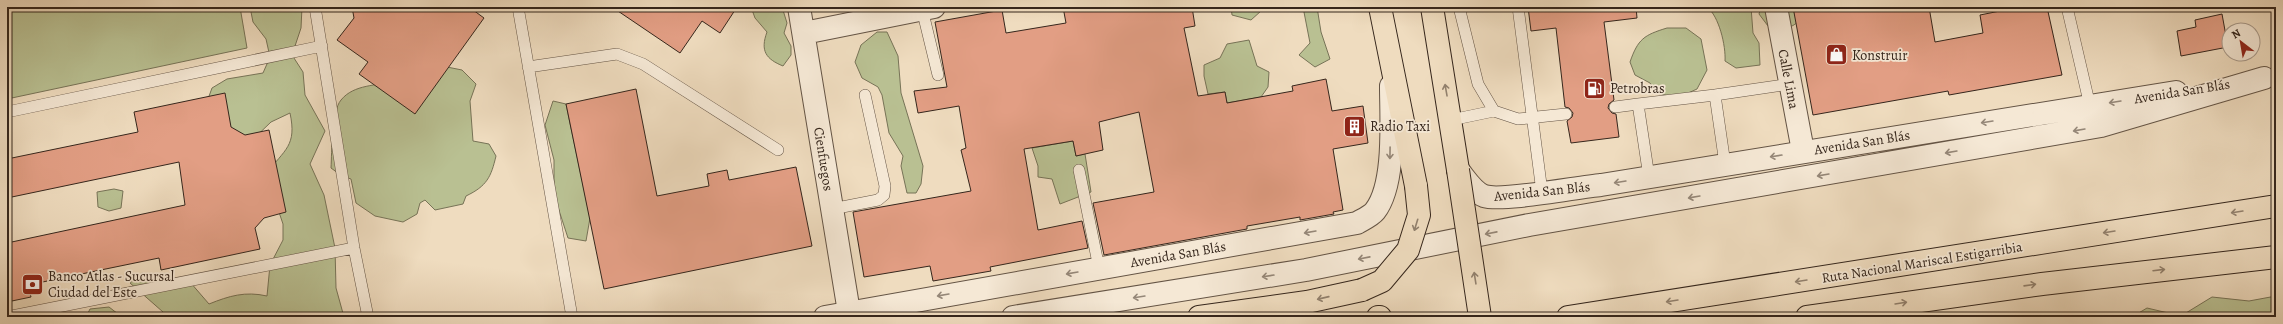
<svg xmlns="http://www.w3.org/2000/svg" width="2283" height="324" viewBox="0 0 2283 324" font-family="Alegreya,serif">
	<rect width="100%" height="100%" fill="#efdcbf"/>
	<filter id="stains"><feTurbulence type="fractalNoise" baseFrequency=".005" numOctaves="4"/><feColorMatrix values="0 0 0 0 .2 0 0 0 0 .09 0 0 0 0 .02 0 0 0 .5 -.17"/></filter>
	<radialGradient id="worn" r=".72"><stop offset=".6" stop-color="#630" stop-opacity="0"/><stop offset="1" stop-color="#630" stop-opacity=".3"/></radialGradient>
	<path fill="#b9c092" stroke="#777357" d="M7,7h233l7,41 -240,51z
		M250,7h52l-1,21 -9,27 11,17 2,23 20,36 -15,33 14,31 11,53 1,40 8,29h-188l7,-5 -33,-29 12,-10 20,11 28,-2 19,22c20,-8 36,-13 58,-8l3,-31 13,-25v-16l-17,-50c19,-25 31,-28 24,-61l-19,9 -26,25 -41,-37 8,-22 15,-9 36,-6 7,-16 -4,-18 -13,-17z
		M751,7h31l5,16 -3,10 7,13v9l-8,11c-17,-7 -23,-15 -16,-34l-12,-14z
		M1231,7h31l-1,4 -10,9 -19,-5z
		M1303,7h14l4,25 9,27 -15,8 -16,-12 11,-12z
		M1707,7h44l2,26 6,10 1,22 -24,3 -11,-7c1,-15 -6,-45 -18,-54z
		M1761,7h47c-13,22 -16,22 -40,19l-9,-12z
		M1667,28h19l15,11 6,31 -10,19 -20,9 -20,-5 -7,-10 -15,-8 -5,-13c8,-23 14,-27 37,-34z
		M877,32h10l11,24 3,37 22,73 -2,18 -5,9h-9l-6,-27 2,-10 -14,-23 -7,-38 -4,-8 -16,-9 -7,-16 6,-17z
		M1249,40l8,26 12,6 -1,15 -7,10 -34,6 -2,-11 -17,2 -4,-18v-11l16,-7 7,-14z
		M442,66l20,4 14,14 -6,17 3,40 16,3 7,12c-5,21 -9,30 -30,40l-3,8 -28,6 -10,-10 -5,3 -3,11 -14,8 -28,-6 -19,-13 -5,-24 -9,-3 -11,-8c1,-16 0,-56 10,-68 13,-16 36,-14 54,-19 16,-4 31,-10 47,-15z
		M553,101l13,3 24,114 -4,23 -18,-3 -14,-43v-35l-9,-35z
		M1073,141l3,15 9,-2 6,38 -31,12 -8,-25 -14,-2v-11l-6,-18z
		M114,189l9,2 -2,17 -12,3 -11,-4 -1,-15z
		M2276,296v21h-144l15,-9 34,8 31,-19 37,4z
		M109,307l13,10h-36l4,-8z"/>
	<path fill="#e29e84" stroke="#35261c" d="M352,7h117l15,11 -69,96 -56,-40 9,-12 -31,-22 17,-22z
		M612,7h125l-17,26 -18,-12 -22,32z
		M1063,7h129l3,19 -11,2 14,68 27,-4 2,11 66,-12 -1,-5 34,-7 6,32 31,-5 5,37 -35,6 10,61 -10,2 1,2 -34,6v-3l-53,9v3l-143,26 -11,-52 61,-11 -15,-80 -40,10 4,28 -27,6 -3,-15 -49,8 14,81 44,-9 6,27 -98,19 1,4 -58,10 -3,-15 -66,11 -11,-65 118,-21 -10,-41 5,-2 -7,-42 -41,7 -4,-22 33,-4 -12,-65 67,-12 4,23 60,-10z
		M1528,7h108l1,11 -33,4 10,78 -5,4 -1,4 4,5 4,1 3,23 -48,6 -4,-22 5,-4 1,-4 -4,-5 -4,-1 -9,-79 -25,3z
		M1793,7h136l6,35 48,-9 -3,-18 40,-8h27l15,68 -113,20 -1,-4 -135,24z
		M2222,14l6,33 -47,9 -4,-25 19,-4 -1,-7z
		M636,89l21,107 52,-10 -2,-12 20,-4 2,10 67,-13 16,79 -208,43 -38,-185z
		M225,93l6,34 14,8 24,-5 17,82 -22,6 -9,10 5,21 -99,21 -2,-12 -131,27 3,12 -24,5v-59l178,-38 -6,-43 -172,36v-39l131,-27 -4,-20z"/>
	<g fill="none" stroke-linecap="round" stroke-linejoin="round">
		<defs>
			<path id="service" d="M315,7l39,241 14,69
				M518,7l54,310
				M1459,7l19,77 16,27 24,8 48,-5
				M1518,7l24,185
				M2067,7l23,99
				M922,9l16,66
				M528,67l89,-13 26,10 135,86
				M1715,95l75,-11
				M1638,104l77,-9 10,69
				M1615,107l23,-3 11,73
				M7,112l315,-66
				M1451,120l43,-9
				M1079,170l20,98
				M832,209l46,-9 6,-5 1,-9 -20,-91
				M12,316l342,-68"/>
			<path id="minor" d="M799,7l50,305
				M1776,7l27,144
				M804,33l130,-26"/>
			<path id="tertiary" d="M1458,170c7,8 15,22 26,26 18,6 94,-9 117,-11l575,-93
				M825,317l532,-94c5,-3 14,-7 18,-12 21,-27 16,-92 16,-125
				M1013,317l293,-47 223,-45 572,-99 163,-48"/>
			<path id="trunk" d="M1380,7l36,179
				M1432,7l26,163
				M1199,317l108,-15 55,-12
				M1378,317h2
				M1568,317l708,-111
				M1807,317l235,-33 234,-27"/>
		</defs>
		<use href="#service" stroke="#645445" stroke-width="12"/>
		<use href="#minor" stroke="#645445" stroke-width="24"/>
		<use href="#tertiary" stroke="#645445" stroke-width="24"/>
		<use href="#trunk" stroke="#35261c" stroke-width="24"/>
		<use href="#service" stroke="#f5e8d5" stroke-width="11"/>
		<use href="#minor" stroke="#f5e8d5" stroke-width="22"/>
		<use href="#tertiary" stroke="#f5e8d5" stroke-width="22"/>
		<use href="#trunk" stroke="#efdcbf" stroke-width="22"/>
		<defs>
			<path id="trunk-bridge" d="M1458,170l22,147
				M1362,290l20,-9 26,-31 11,-35 -3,-29"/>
		</defs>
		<use href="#trunk-bridge" stroke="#35261c" stroke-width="24" stroke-linecap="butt"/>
		<use href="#trunk-bridge" stroke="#efdcbf" stroke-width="22"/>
	</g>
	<defs><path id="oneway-shaft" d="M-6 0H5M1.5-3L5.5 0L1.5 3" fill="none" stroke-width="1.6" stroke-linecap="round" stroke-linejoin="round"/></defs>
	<g stroke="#92816e">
		<use href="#oneway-shaft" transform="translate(1446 90) rotate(-100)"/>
		<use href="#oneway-shaft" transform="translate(2237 212) rotate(171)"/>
		<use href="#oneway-shaft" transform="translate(1416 225) rotate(107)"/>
		<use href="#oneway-shaft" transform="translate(2109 232) rotate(171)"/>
		<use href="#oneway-shaft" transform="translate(2159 270) rotate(-7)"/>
		<use href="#oneway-shaft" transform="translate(1475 278) rotate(-99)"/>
		<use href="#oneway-shaft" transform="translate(1801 281) rotate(171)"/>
		<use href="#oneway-shaft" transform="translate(2030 285) rotate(-8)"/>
		<use href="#oneway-shaft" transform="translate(1323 298) rotate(167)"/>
		<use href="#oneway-shaft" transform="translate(1672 301) rotate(171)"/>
		<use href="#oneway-shaft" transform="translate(1901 303) rotate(-9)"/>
	</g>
	<g stroke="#958778">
		<use href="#oneway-shaft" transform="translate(2115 102) rotate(171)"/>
		<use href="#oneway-shaft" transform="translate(1987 122) rotate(171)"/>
		<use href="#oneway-shaft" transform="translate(2079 130) rotate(170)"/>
		<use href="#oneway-shaft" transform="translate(1951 152) rotate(170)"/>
		<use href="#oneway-shaft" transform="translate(1390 153) rotate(91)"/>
		<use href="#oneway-shaft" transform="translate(1776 156) rotate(171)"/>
		<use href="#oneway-shaft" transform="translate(1823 175) rotate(170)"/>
		<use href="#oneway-shaft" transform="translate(1620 182) rotate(171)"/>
		<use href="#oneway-shaft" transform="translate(1694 197) rotate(170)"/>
		<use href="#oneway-shaft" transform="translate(1310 232) rotate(170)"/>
		<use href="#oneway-shaft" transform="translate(1491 233) rotate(169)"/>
		<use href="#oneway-shaft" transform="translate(1364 258) rotate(169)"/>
		<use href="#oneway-shaft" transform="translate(1072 273) rotate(170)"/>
		<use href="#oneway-shaft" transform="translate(1268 276) rotate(171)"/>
		<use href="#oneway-shaft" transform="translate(943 295) rotate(170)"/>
		<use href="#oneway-shaft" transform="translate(1139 297) rotate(171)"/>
	</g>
	<defs>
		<symbol id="shop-square" viewBox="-11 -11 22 22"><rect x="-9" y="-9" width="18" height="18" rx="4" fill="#8f2418" stroke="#f5e8d5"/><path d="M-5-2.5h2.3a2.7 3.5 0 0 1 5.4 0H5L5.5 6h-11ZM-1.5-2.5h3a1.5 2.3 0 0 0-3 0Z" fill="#fff"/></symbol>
		<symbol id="fuel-square" viewBox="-11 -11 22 22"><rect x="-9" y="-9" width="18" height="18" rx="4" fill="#8f2418" stroke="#f5e8d5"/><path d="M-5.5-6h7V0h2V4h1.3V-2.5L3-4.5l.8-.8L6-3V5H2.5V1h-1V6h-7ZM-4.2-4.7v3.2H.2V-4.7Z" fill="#fff"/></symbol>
		<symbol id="building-square" viewBox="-11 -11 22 22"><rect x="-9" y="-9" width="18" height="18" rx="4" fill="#8f2418" stroke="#f5e8d5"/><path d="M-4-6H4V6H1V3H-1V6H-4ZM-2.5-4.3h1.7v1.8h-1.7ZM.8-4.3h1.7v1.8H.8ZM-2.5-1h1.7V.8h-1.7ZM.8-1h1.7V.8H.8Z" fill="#fff"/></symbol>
		<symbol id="bank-square" viewBox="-11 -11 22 22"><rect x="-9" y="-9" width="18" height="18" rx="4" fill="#8f2418" stroke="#f5e8d5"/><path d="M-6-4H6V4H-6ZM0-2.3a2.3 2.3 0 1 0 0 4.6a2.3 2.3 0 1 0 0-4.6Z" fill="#fff"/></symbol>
	</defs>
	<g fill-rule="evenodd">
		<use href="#shop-square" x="1824" y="42" width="25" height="25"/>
		<use href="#fuel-square" x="1582" y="76" width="25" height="25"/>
		<use href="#building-square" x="1342" y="114" width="25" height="25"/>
		<use href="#bank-square" x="20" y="272" width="25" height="25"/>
	</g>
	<g text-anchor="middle" stroke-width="3.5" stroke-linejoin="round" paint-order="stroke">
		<g font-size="14" fill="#35261c" stroke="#f5e8d5" text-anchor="start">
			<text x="1852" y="60">Konstruir</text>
			<text x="1610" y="93">Petrobras</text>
			<text x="1370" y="131">Radio Taxi</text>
			<text x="48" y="281">Banco Atlas - Sucursal<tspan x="48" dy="16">Ciudad del Este</tspan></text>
		</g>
		<g font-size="14" fill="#35261c" stroke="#f5e8d5">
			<text transform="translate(1789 79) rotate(79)" y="5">Calle Lima</text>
			<text transform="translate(2182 91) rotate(-9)" y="5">Avenida San Blás</text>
			<text transform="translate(1862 142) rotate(-9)" y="5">Avenida San Blás</text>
			<text transform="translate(824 159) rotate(81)" y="5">Cienfuegos</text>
			<text transform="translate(1542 191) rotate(-6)" y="5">Avenida San Blás</text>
			<text transform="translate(1178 254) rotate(-10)" y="5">Avenida San Blás</text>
			<text transform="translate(1922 262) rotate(-9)" y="5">Ruta Nacional Mariscal Estigarribia</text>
		</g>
	</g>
	<rect width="2283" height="324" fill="none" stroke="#efdcbf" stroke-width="24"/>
	<rect x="8" y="8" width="2267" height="308" fill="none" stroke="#35261c" stroke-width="2"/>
	<rect x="12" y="12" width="2259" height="300" fill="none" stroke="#35261c"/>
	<g transform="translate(2241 42) rotate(329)"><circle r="19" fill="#f5e8d5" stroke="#a89a8b"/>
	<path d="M0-3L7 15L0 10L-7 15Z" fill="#8f2418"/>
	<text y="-6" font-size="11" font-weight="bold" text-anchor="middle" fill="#35261c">N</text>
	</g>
	<rect width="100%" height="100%" filter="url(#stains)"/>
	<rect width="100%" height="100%" fill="url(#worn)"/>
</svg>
